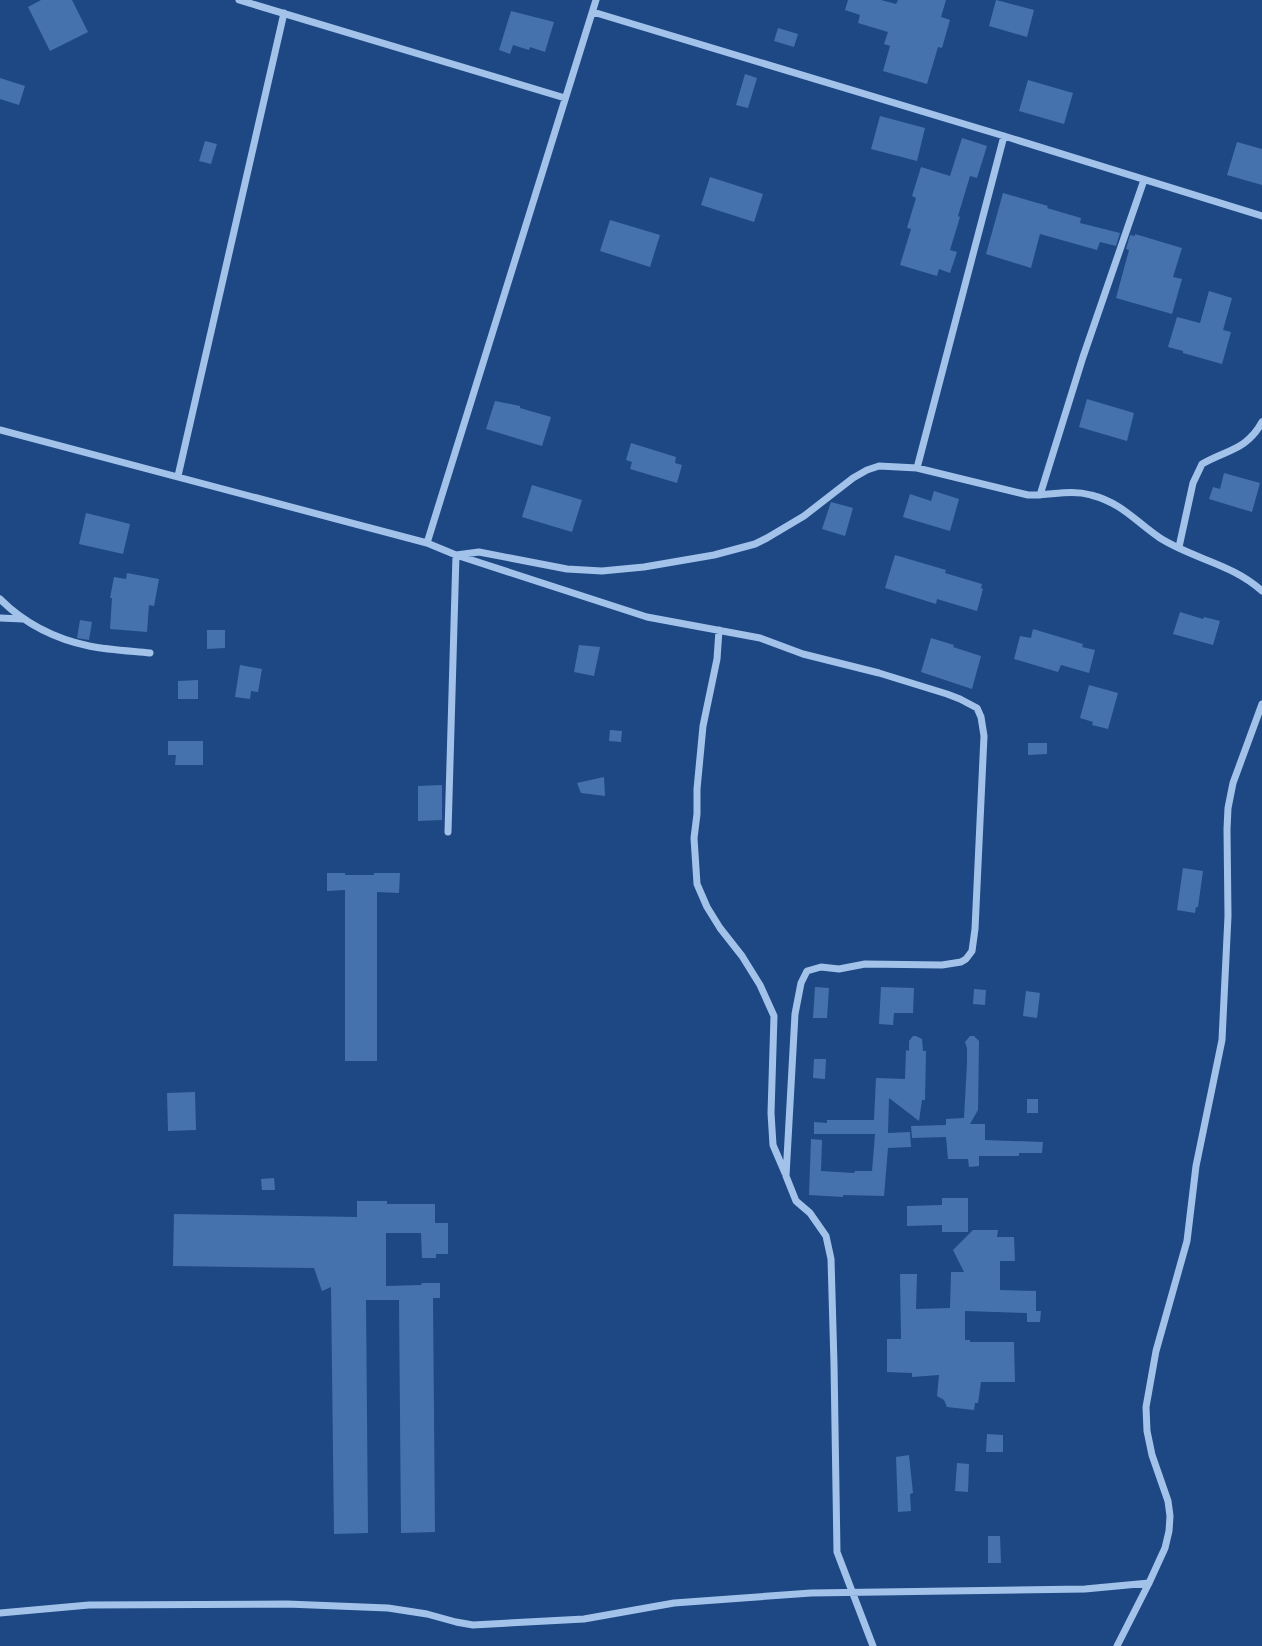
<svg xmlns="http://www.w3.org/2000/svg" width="1262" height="1646" viewBox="0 0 1262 1646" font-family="'Fira Sans',sans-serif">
	<rect width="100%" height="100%" fill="#1d4883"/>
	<path fill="#4572ac" d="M41,0h31l16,32 -38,19 -22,-44z
		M848,0h33l15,4 2,-4h48l-5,17 9,3 -8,28 -4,-1 -11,37 -44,-13 7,-25 -6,-2 4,-12 -30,-9 2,-8 -15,-5z
		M996,0l38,10 -7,27 -38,-11z
		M511,11l43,11 -9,30 -15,-5 -1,3 -16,-5 -3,9 -11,-4z
		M778,28l20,6 -4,13 -20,-6z
		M745,74l12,4 -9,30 -12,-3z
		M0,78l25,8 -6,19 -19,-6z
		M1028,80l45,13 -9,31 -45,-13z
		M880,116l45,12 -8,33 -46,-12z
		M962,138l25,8 -10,32 -7,-2 -12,40 2,1 -10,33 7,2 -7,21 -11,-4 -2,7 -37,-11 11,-36 -4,-1 9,-30 -4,-2 9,-29 29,9z
		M205,141l12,3 -6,20 -12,-3z
		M1237,142l25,7v36l-35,-10z
		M710,177l53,17 -9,28 -53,-17z
		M1003,193l45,13 -1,2 34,10 -1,5 40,10 -4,13 -16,-4 -3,8 -57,-16 -9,34 -45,-14z
		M610,220l50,15 -10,32 -50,-16z
		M1135,234l47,14 -9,29 9,2 -10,35 -56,-16 13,-48 -3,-1 4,-14 5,1z
		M1209,291l23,7 -9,32 8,2 -9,32 -39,-11v-2l-15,-4 9,-30 23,6z
		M1087,399l47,14 -7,28 -48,-14z
		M495,401l25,5v2l31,9 -9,29 -56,-17z
		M631,443l45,14 -1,6 7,2 -5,18 -47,-14 2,-7 -6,-2z
		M1224,473l36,10 -8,29 -43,-13 4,-12 7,2z
		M532,485l50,15 -10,32 -50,-15z
		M934,491l25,8 -9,32 -47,-14 7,-23 21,7z
		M831,502l22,6 -8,28 -23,-7z
		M86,513l44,11 -7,30 -44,-10z
		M895,555l51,15 -1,3 37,11 -1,4 2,1 -6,22 -40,-12 -1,5 -51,-16z
		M127,573l32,6 -5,27 -5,-1 -2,27 -37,-3 2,-31h-2l4,-21 12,2z
		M1180,612l23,7 1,-2 16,4 -7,24 -40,-11z
		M80,620l12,2 -3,18 -12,-2z
		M1033,629l50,15 -1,3 13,3 -6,23 -28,-8 -3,7 -44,-13 6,-23 11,2z
		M207,630h18v18l-18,1z
		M931,638l23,7 -1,2 28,9 -9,33 -51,-17z
		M579,645l21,2 -6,29 -20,-4z
		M240,665l22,4 -4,23 -7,-1 -1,8 -15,-2z
		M198,680v19h-20v-18z
		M1089,685l29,8 -10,36 -16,-4 1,-3 -13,-4z
		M610,730l12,1 -1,11 -12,-1z
		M168,741h35v24h-28l1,-10h-8z
		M1028,743h19v11l-19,1z
		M604,777l1,19 -24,-3 -4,-10z
		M442,785v35l-24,1v-35z
		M1183,868l20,3 -5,36h-2l-1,6 -18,-3z
		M327,873h18v2h29v-2h26l-1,20 -22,-1v169h-32v-171l-18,1z
		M815,987l14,1 -2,30h-14z
		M881,987l33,1 -1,25h-19l-1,12 -14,-1z
		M974,989l12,1 -1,15 -12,-1z
		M1026,991l14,2 -3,25 -14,-2z
		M913,1036h3l6,3 1,12h3l-1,49h-3l-3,21 -30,-23 -1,35 22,-1 1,15 -23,1 -4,48 -41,-1v2l-34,-2 2,-56 11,1 -1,31 33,2 1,-2h17l3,-37h-61v-12l13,1v-3h47l2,-42 29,1 1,-29 3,1v-10z
		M970,1036h4l5,5 -1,69 -8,14h15v16l58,2 -1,11h-23v3h-40v10l-10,1 -1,-8h-20l-2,-22 -34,1 -1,-12 35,-1v-6l18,-1 3,-55v-15l-2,-6z
		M814,1059h12l-1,20 -12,-1z
		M195,1092l1,38 -28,1 -1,-38z
		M1027,1099h11v14h-11z
		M274,1178l1,12h-13l-1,-11z
		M942,1198h26v34h-26v-7l-35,1v-20l35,-1z
		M357,1201h30v3h48v19h13v31h-12v4h-14l-1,-25h-35v53l35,-1 1,-2h18v15h-7l2,234 -34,1 -2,-233h-33l2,233 -34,1 -3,-247 -9,4 -8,-23 -141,-2 1,-52 183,3z
		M973,1230h25l-1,7h17l1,24h-15v29l36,1v20h5l-1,11h-13v-9l-62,-2v29h5v2h44l1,40h-34l-3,21h-3l-1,7 -27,-3 -3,-7 -7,-4 2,-21 -27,2v-4l-25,-1v-33h14l-1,-65h17l-1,35 34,-1 1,-36h13l-11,-22z
		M987,1434l16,1v17h-17z
		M909,1455l4,38 -3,1 1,17 -13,1 -2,-55z
		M957,1463l12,1 -1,28 -13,-1z
		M988,1536h12l1,27h-13z"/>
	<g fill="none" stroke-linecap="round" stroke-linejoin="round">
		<path stroke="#a2c2ea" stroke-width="7" d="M239,0l326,98
			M593,12l411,124 258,80
			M0,430l427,113 29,12 191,62 113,21 43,16 76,19 68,21 13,5 17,9 4,9 3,19 -9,193 -3,22 -6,8 -5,3 -19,3 -77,-1 -26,5 -18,-2 -14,4 -6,12 -6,31 -9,162 10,25 14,12 16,23 5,23 3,105 3,188 36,94
			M917,468l87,-332
			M178,476l106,-463
			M1040,495l43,-138 61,-177
			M427,543l169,-543
			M1179,547l14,-64 9,-19c24,-14 45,-14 60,-42
			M0,599c24,24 56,40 89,47 20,4 41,5 61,7
			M0,618l23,1
			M719,630l-2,29 -14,67 -6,63v25l-3,24 3,46 10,23 13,21 22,28 18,29 14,31 -3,97 2,32 12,28
			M448,832l8,-277 23,-3 88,17 35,2 42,-4 70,-12 41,-11 12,-6 37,-22 49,-38 14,-8 12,-4 38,2 111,27c21,1 42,-6 63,0 31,8 44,26 69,43 33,21 73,26 102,53
			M0,1613l89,-8 198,-1 101,4 39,6 29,8 17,3 111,-6 90,-16 137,-10 274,-4 64,-6
			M1117,1646l32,-63 16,-35 4,-17 1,-15 -2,-15 -16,-46 -5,-24 -1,-24 10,-56 31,-110 9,-75 26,-126 6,-124 -1,-87 1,-21 5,-25 29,-79"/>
	</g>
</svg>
